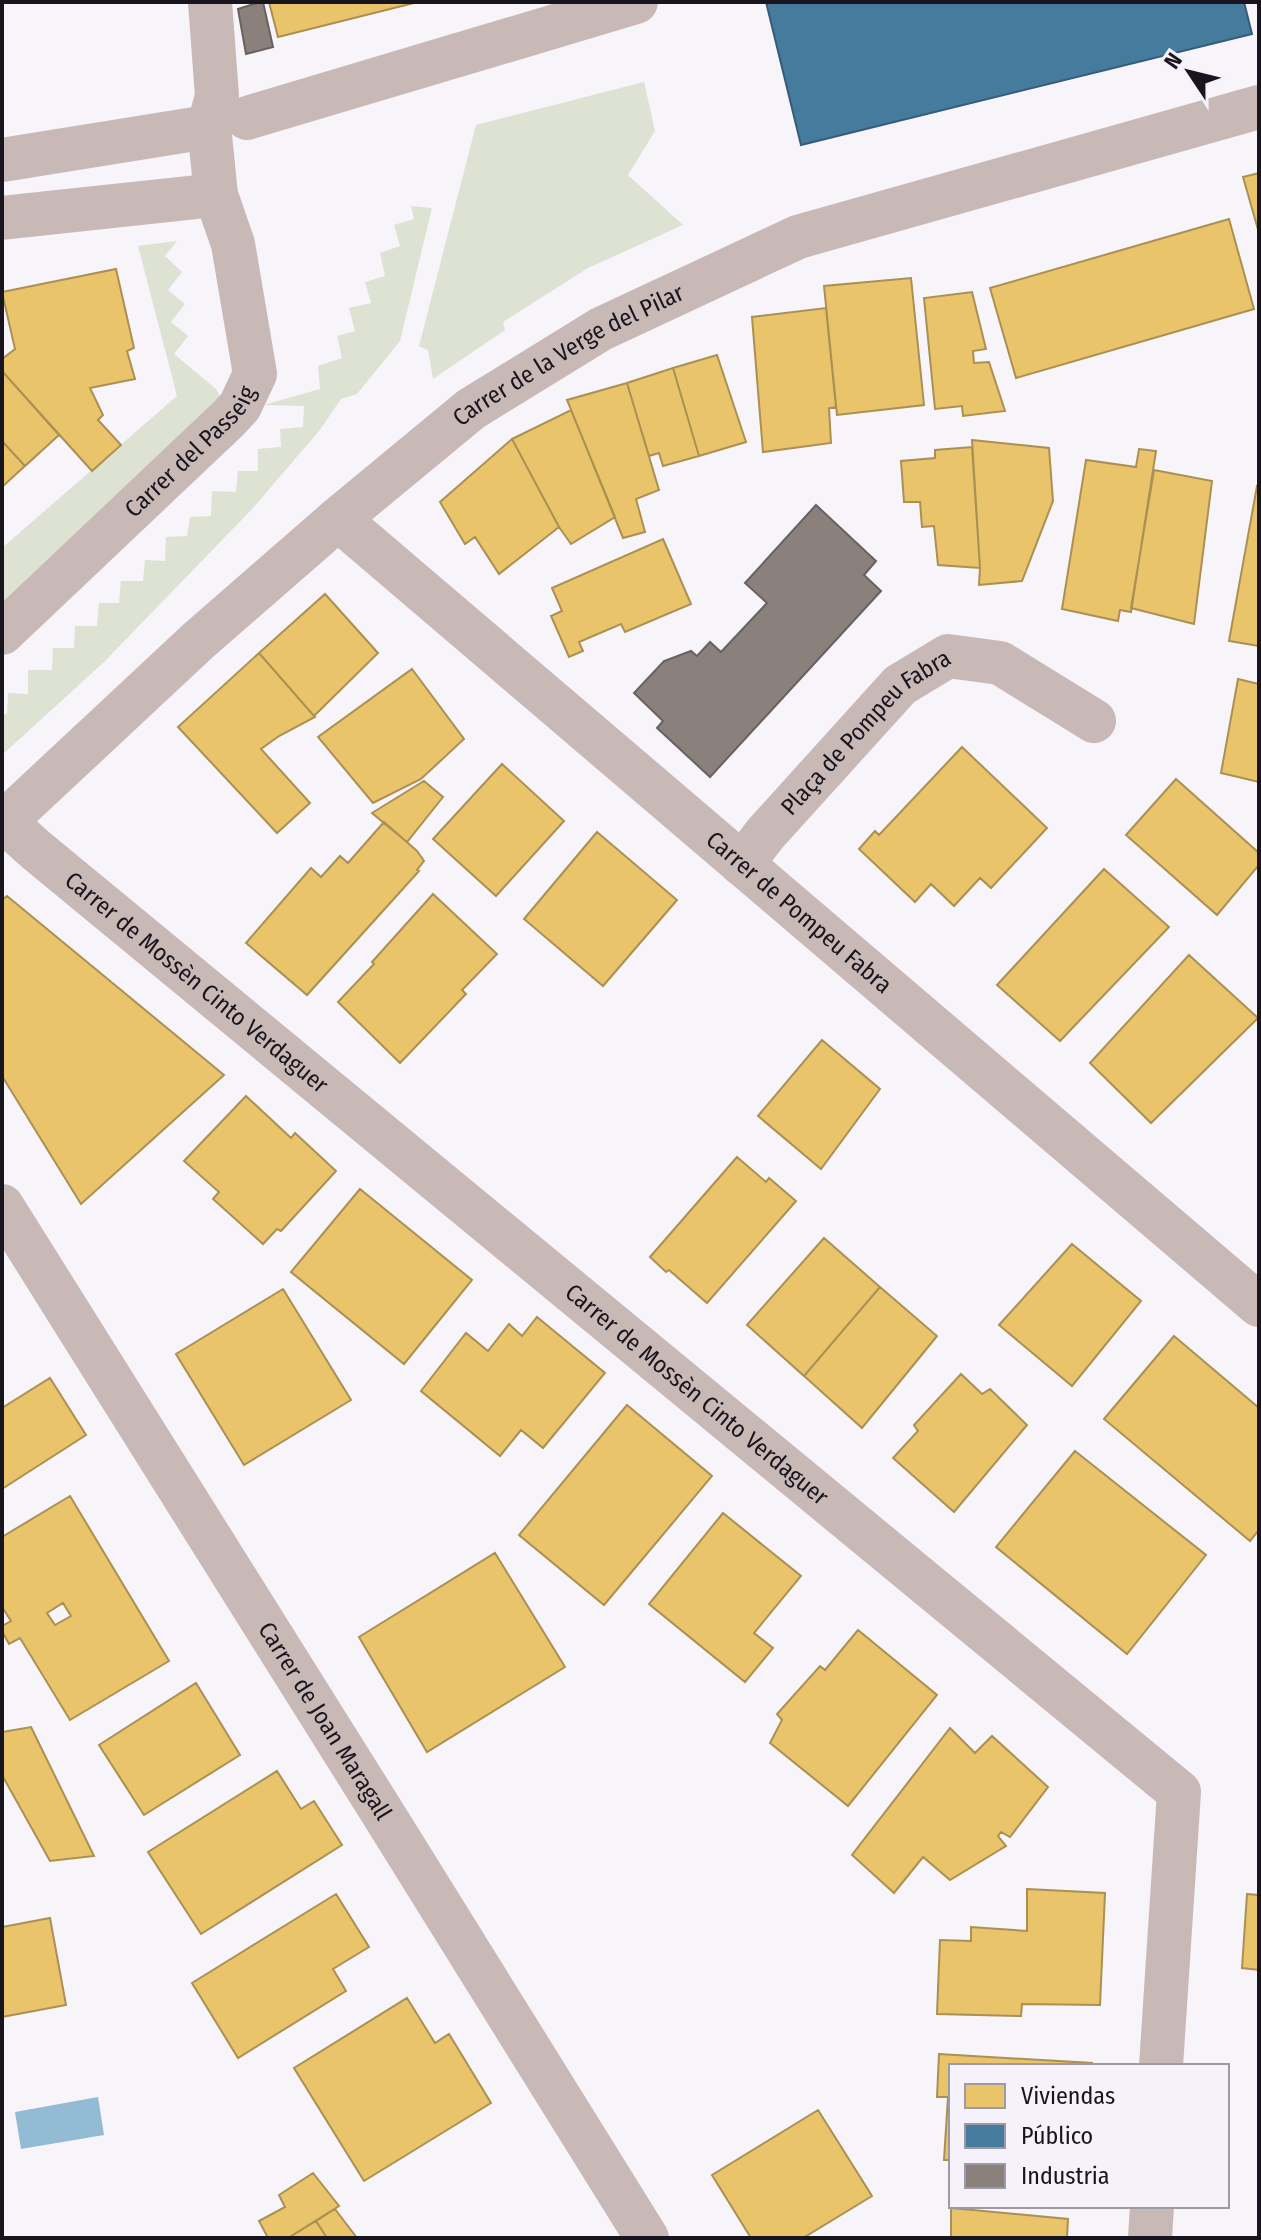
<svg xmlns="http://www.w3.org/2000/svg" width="1261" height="2240" viewBox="0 0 1261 2240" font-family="'Fira Sans Condensed',sans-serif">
	<rect width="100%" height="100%" fill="#f7f4fa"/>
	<path fill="#dde2d2" d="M644,82l11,49 -27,44 55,50 -95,43 -85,54 2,8 -72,49 -5,-29 -9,-4 57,-221z
		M411,206l21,2 -32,133 -43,53 -16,5 -22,32 -66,77 -149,154 -102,93v-41h5l1,-21 20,1v-24h24l1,-22h21l1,-22h22l2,-23h20l2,-22h22l2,-21 20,1 1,-24 21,-1 3,-19 21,-1 1,-25 24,1 2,-21h20v-22l23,-2 -1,-18 23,-2 1,-21 -40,-1 56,-16 -2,-23 24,-8 -5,-22 18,-5 -6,-23 22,-5 -6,-21 20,-6 -5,-23 20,-7 -6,-21 20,-6z
		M177,241l-12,15 17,16 -14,18 17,14 -14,18 17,14 -14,18 42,35 4,7 -218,211v-59l175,-152 -39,-150z"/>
	<path fill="#93bbd4" d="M98,2097l6,38 -83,14 -6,-37z"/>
	<path fill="#e9c46a" stroke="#ab9053" stroke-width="2" fill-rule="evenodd" d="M269,2h149l-140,35z
		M1259,173v60l-16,-56z
		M1229,219l25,90 -238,69 -26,-90z
		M116,269l18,79 -7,3 8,28 -45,9 13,27 -5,5 23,25 -29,26 -90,-100v-12l13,-10 -13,-57z
		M911,278l13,127 -87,10 -13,-129z
		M972,292l14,57 -13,2 1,12 15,-1 16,49 -42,5 -1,-10 -27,3 -11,-111z
		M826,308l10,99 -7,1 2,35 -68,9 -11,-135z
		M717,355l29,87 -47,14 -26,-88z
		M673,368l26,88 -36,10 -4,-13 -10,3 -22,-73z
		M2,371l57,64 -34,31 -23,-25z
		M627,383l32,107 -23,9 9,33 -22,6 -56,-138z
		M571,410l44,107 -44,27 -12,-17 -47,-88z
		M512,439l47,88 -60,47 -24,-37 -10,7 -25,-42z
		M972,440l77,8 4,53 -31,80 -43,4 1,-17z
		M2,441l23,25 -23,21z
		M972,447l8,121 -42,-3 -4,-39 -12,1 -2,-25h-16l-3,-41 34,-3v-8z
		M1139,449l17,2 -25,161 -11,-2 -2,11 -56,-12 24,-149 50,7z
		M1154,470l58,11 -18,143 -63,-16z
		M1257,486l2,1v159l-30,-5z
		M663,539l28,65 -66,28 -4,-8 -42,18 4,9 -14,6 -18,-41 11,-5 -10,-23z
		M325,594l53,59 -64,63 -55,-63z
		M259,653l56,64 -36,19 -18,13 49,54 -33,30 -99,-106z
		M412,669l52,70 -43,40 -48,24 -55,-66z
		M1238,679l21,5v98l-38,-9z
		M962,747l85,81 -56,60 -11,-10 -26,28 -23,-22 -16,18 -56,-53 16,-18 4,4z
		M502,764l62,57 -68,75 -63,-57z
		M1176,779l83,74v12l-42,50 -91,-80z
		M424,781l19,16 -36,45 -35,-29z
		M384,822l33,29 7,10 -7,9 2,1 -112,124 -61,-52 65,-75 10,9 19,-21 8,7z
		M597,832l80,68 -74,86 -79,-67z
		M1104,869l65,58 -109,114 -63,-56z
		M433,894l64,60 -35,36 4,4 -66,69 -62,-61 36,-38 -2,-2z
		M7,896l217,179 -143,129 -79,-128v-176z
		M1189,955l69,63 -107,105 -61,-60z
		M822,1040l58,49 -59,80 -63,-53z
		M246,1096l45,42 4,-5 41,38 -55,60 -4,-2 -14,15 -50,-45 6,-7 -35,-31z
		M737,1157l29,25 3,-4 27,23 -89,102 -38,-33 -3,2 -16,-15z
		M360,1189l112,91 -68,84 -113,-92z
		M824,1238l56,49 -76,89 -57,-51z
		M1072,1244l69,57 -69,85 -73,-61z
		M880,1287l57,49 -75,92 -58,-52z
		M283,1289l68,111 -107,65 -68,-111z
		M537,1317l68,56 -62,75 -22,-18 -21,26 -79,-65 45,-58 22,18 21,-27 13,12z
		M1174,1336l85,72v122l-9,11 -146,-122z
		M961,1374l21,20 8,-5 37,36 -73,87 -61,-54 25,-27 -4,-6z
		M50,1378l36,57 -84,54v-81z
		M627,1405l85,71 -108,129 -85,-70z
		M1075,1451l131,104 -79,99 -131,-107z
		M70,1496l99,165 -99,59 -50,-82 -11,6 -7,-13v-5l9,-5 -9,-14v-70zM63,1603l8,13 -16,9 -8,-12z
		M723,1513l78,63 -47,57 19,15 -28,34 -96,-78z
		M495,1553l70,114 -138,85 -68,-115z
		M858,1630l79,65 -89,111 -78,-63 12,-23 -5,-6 43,-48 5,4z
		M196,1683l44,72 -96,60 -45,-70z
		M31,1727l63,129 -44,5 -48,-86v-43z
		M950,1728l25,25 17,-17 56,51 -38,50 -9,-5 -3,4 8,10 -56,34 -27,-23 -29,36 -42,-38z
		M277,1771l24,38 13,-8 28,44 -141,89 -53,-82z
		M1027,1889l78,4 -5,112 -78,-1 -1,12 -84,-2 3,-74 31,1v-14l56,4z
		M336,1894l33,53 -36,22 13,22 -108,67 -46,-75z
		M1247,1894l12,1v75l-17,-2z
		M50,1918l16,87 -64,12v-90z
		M407,1998l28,45 14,-9 42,69 -127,78 -70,-113z
		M939,2054l153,9v3h-141v94h-7l4,-63h-11z
		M818,2110l54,86 -69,42h-52l-39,-63z
		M313,2173l26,33 -51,32h-20l-9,-17 26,-14 -6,-12z
		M951,2208l117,11 -1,19h-116z
		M335,2209l22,29h-30l-11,-17z
		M316,2221l11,17h-39z"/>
	<path fill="#457b9d" stroke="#385c77" stroke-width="2" d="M766,2h478l8,32 -451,111z"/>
	<path fill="#8a817c" stroke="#686160" stroke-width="2" d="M260,2h3l10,45 -27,7 -8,-45z
		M816,505l60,56 -12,14 17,16 -171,186 -53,-49 6,-7 -29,-28 30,-32 27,-10 6,5 13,-14 11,10 46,-49 -22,-20z"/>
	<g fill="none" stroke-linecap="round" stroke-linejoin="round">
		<g stroke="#c9b9b6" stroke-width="44">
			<path d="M247,118l389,-116"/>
			<path d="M2,160l193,-31"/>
			<path d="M2,218l214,-23"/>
			<path id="s1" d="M338,519l921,786"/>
			<path id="s2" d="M2,633l227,-215 11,-12 15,-32 -22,-130 -17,-49 -7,-69 8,-30 -7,-94"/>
			<path id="s3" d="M5,822l31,28 1143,942 -18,274"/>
			<path id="s4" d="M2,824l197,-184 139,-121 133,-110 130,-80 197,-92 461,-130"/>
			<path id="s5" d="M742,864l24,-31 134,-148 48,-29 52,7 94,58"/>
			<path id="s6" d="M2,1206l380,606 265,426"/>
			<path d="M1150,2238l2,-32"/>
		</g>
	</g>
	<g text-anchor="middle" stroke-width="8" stroke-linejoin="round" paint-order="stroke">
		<g font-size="24" fill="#19151e" stroke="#f6f2fc">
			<text dy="8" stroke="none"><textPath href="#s4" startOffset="738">Carrer de la Verge del Pilar</textPath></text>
			<text dy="8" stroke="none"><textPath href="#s2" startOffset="262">Carrer del Passeig</textPath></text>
			<text dy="8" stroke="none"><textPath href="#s5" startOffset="182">Plaça de Pompeu Fabra</textPath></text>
			<text dy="8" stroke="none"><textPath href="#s1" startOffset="606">Carrer de Pompeu Fabra</textPath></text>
			<text dy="8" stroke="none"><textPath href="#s3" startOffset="250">Carrer de Mossèn Cinto Verdaguer</textPath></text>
			<text dy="8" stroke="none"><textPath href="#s3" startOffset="898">Carrer de Mossèn Cinto Verdaguer</textPath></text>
			<text dy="8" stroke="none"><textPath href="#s6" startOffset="608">Carrer de Joan Maragall</textPath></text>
		</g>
	</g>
	<rect width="1261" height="2240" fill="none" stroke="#19151e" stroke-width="8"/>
	<rect x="949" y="2064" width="280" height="144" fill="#f6f2fc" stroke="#9e9aa3" stroke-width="2"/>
	<rect x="965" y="2084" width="40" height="24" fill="#e9c46a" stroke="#9e9aa3" stroke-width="2"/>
	<text x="1021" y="2104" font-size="24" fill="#19151e">Viviendas</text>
	<rect x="965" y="2124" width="40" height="24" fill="#457b9d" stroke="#9e9aa3" stroke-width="2"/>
	<text x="1021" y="2144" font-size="24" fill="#19151e">Público</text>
	<rect x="965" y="2164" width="40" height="24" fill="#8a817c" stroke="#9e9aa3" stroke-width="2"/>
	<text x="1021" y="2184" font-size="24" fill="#19151e">Industria</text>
	<g transform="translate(1189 72) rotate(305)" stroke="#f6f2fc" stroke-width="6" paint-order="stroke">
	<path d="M0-6L14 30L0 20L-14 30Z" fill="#19151e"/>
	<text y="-12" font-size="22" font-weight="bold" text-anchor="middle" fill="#19151e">N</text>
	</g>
</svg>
